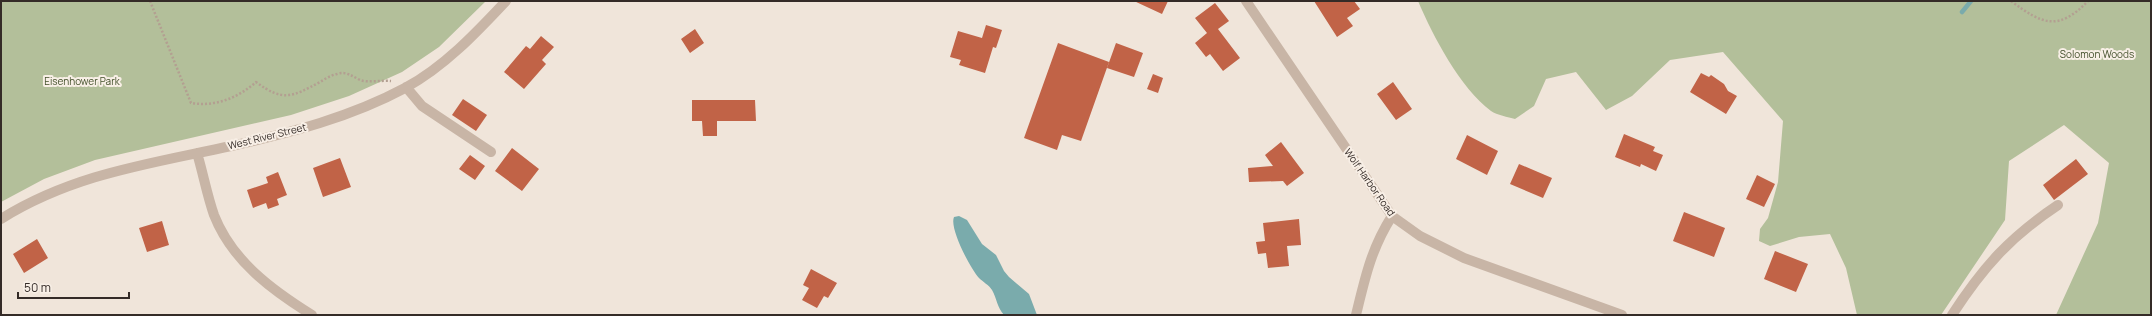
<svg xmlns="http://www.w3.org/2000/svg" width="2152" height="316" viewBox="0 0 2152 316" font-family="Manrope,sans-serif">
	<rect width="100%" height="100%" fill="#f0e5da"/>
	<path fill="#b3bf9a" d="M1,1h485l-47,46 -37,25 -53,24 -58,19 -196,45 -51,19 -43,23z
		M1418,1h733v314h-95l42,-92 11,-60 -45,-38 -55,36 -4,59 -64,95h-84l-11,-47 -16,-34 -31,3 -29,9 -11,-5 1,-12 8,-11 10,-36 5,-61 -60,-69 -53,8 -38,36 -26,14 -30,-38 -30,7 -12,27 -19,13c-7,-2 -18,-4 -24,-8 -31,-23 -58,-75 -73,-110z"/>
	<path fill="#7aabac" d="M959,216l8,4 15,24 14,11 8,16 5,6 20,17 8,21h-33c-7,-8 -7,-16 -12,-25 -3,-5 -9,-8 -13,-12 -9,-10 -30,-50 -25,-61z"/>
	<g fill="none" stroke-linecap="round" stroke-linejoin="round">
		<path stroke="#7aabac" stroke-width="4.5" d="M1962,12l9,-11"/>
	</g>
	<path fill="#c16347" d="M1134,1h34l-6,13z
		M1314,1h40l6,8 -13,9 6,8 -16,11z
		M1215,3l14,18 -11,8 22,29 -17,13 -13,-17 -4,3 -11,-14 12,-10 -12,-15z
		M986,25l16,5 -6,18 -3,-1 -8,26 -26,-8 2,-5 -11,-3 8,-26 24,7z
		M695,29l9,14 -14,10 -9,-14z
		M541,36l13,11 -12,13 4,4 -22,25 -20,-17 22,-26 4,3z
		M1058,43l51,19 -28,79 -19,-6 -5,15 -33,-12z
		M1116,43l27,10 -9,24 -27,-9z
		M1701,73l8,4 2,-2 13,9 4,7 9,5 -11,18 -36,-22z
		M1153,74l10,4 -5,15 -11,-4z
		M1393,82l19,27 -16,11 -19,-26z
		M463,99l24,16 -11,16 -24,-16z
		M692,100h63l1,21h-39v15h-14l-1,-15h-10z
		M1624,134l31,13 -2,4 10,4 -7,16 -15,-7 -1,3 -25,-10z
		M1467,135l31,16 -11,24 -31,-16z
		M1281,142l23,31 -17,13 -4,-5 -34,1 -1,-14 25,-2 -8,-11z
		M512,148l27,21 -17,22 -27,-20z
		M470,155l15,11 -10,14 -16,-11z
		M340,158l11,29 -28,10 -10,-29z
		M2076,159l12,15 -34,26 -11,-15z
		M1519,164l33,14 -9,20 -33,-14z
		M278,172l9,23 -10,4 2,6 -11,4 -2,-6 -13,5 -6,-18 21,-7 -2,-6z
		M1757,175l18,9 -11,23 -18,-8z
		M1684,212l41,16 -11,29 -41,-16z
		M1299,219l2,26 -14,1 2,20 -21,2 -2,-15 -8,1 -2,-12 9,-1 -2,-18z
		M162,221l7,24 -22,7 -8,-24z
		M37,239l11,19 -24,15 -11,-19z
		M1775,251l33,13 -12,28 -32,-13z
		M811,269l26,14 -9,15 -4,-2 -7,12 -15,-8 7,-12 -6,-3z"/>
	<g fill="none" stroke-linecap="round" stroke-linejoin="round">
		<path stroke="#b39f91" stroke-width="2.5" stroke-dasharray="2 2" stroke-linecap="butt" d="M150,1l41,102c24,4 47,-5 65,-21 27,20 36,15 64,0 5,-3 11,-7 17,-8 9,-3 15,2 23,6 8,3 21,0 31,1
			M2011,1c31,23 47,31 77,0"/>
		<path stroke="#c8b5a6" stroke-width="10" d="M1246,1l146,215 28,20 44,22 158,57
			M406,87l16,19 69,46
			M197,153c6,20 10,42 17,62 18,46 58,75 98,100
			M1,219c72,-45 148,-55 230,-73 59,-13 120,-29 174,-58 39,-21 71,-55 101,-87
			M1356,315c9,-37 15,-66 36,-99
			M1952,315c31,-48 58,-78 106,-110"/>
	</g>
	<g text-anchor="middle" stroke-width="4" stroke-linejoin="round" paint-order="stroke">
		<g font-size="10" fill="#44512c" stroke="#f8efe6">
			<text x="2097" y="58">Solomon Woods</text>
			<text x="82" y="85">Eisenhower Park</text>
		</g>
		<g font-size="10" fill="#342b27" stroke="#f8efe6">
			<text transform="translate(267 136) rotate(-14)" y="4">West River Street</text>
			<text transform="translate(1370 182) rotate(55)" y="4">Wolf Harbor Road</text>
		</g>
	</g>
	<rect width="2152" height="316" fill="none" stroke="#342b27" stroke-width="4"/>
	<path d="M18 292v6h111v-6" fill="none" stroke="#342b27" stroke-width="2"/>
	<text x="24" y="292" font-size="12" fill="#342b27" stroke="#f8efe6" stroke-width="3" paint-order="stroke">50 m</text>
</svg>
